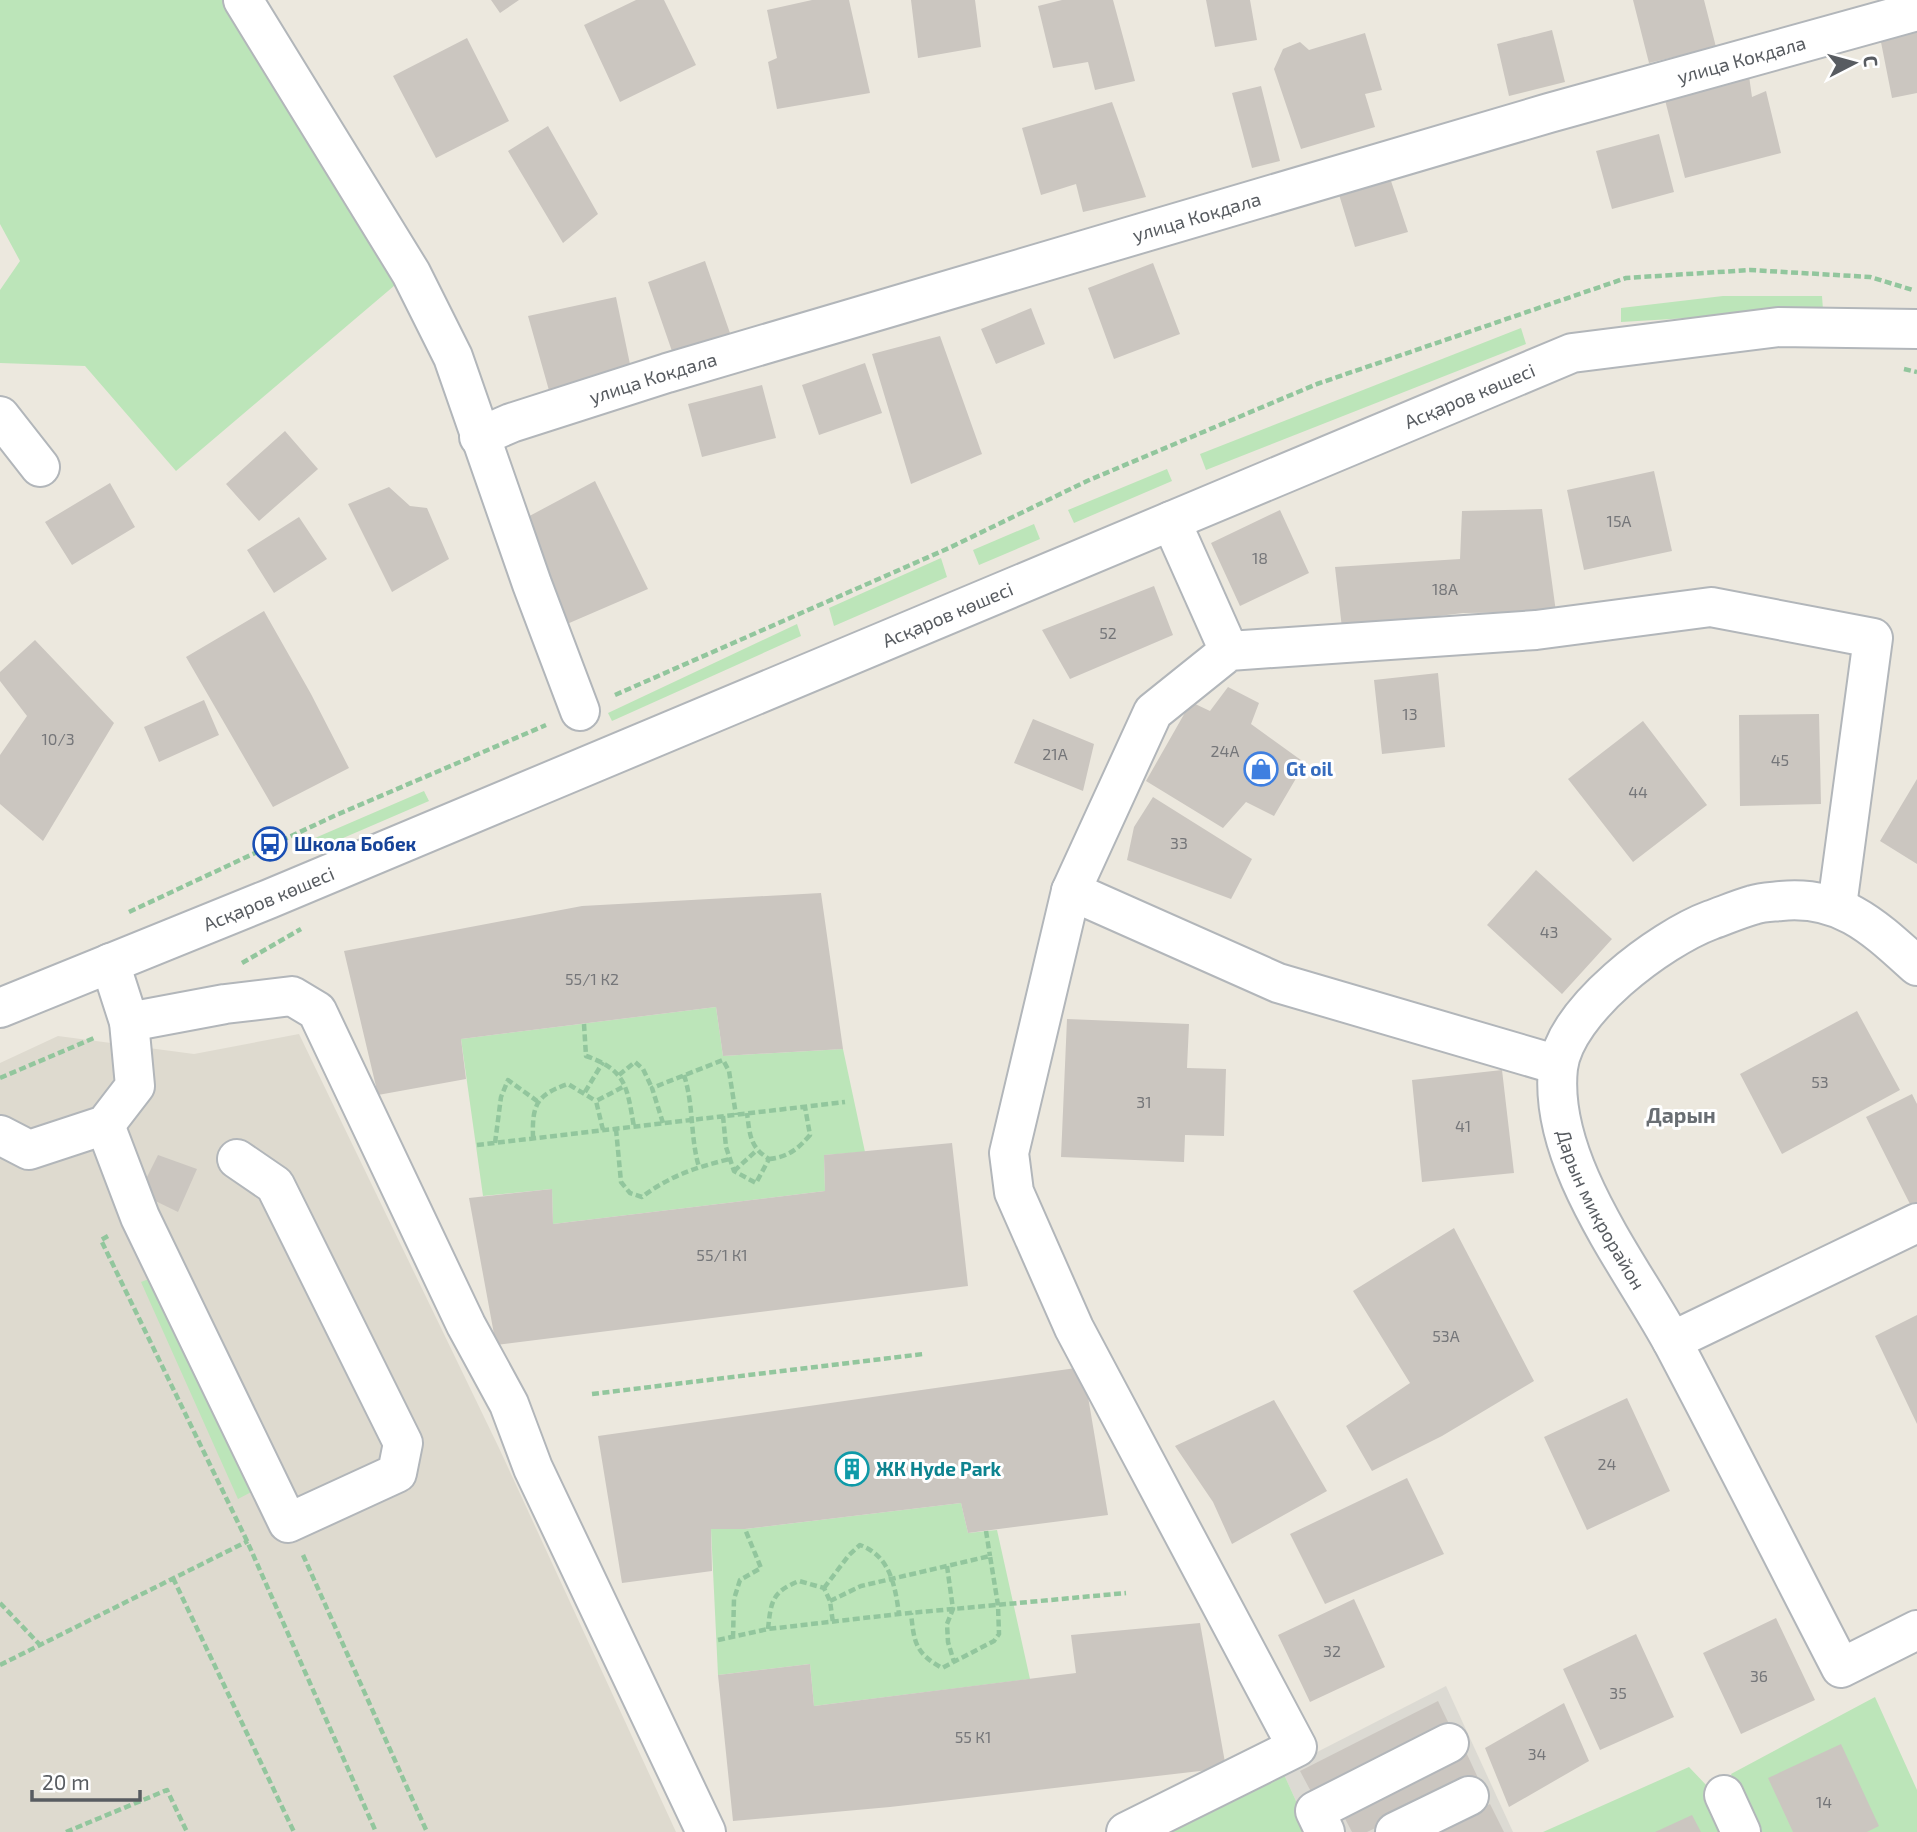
<svg xmlns="http://www.w3.org/2000/svg" width="1917" height="1832" viewBox="0 0 1917 1832" font-family="'Exo 2',sans-serif">
	<rect width="100%" height="100%" fill="#ece8de"/>
	<path fill="#dcdad3" d="M1446,1686l67,146h-203l-28,-62z"/>
	<path fill="#dedacf" d="M299,1034l200,414 177,384h-676v-769l58,-27 136,18z"/>
	<path fill="#bce5b9" d="M0,0h224l177,280 -225,191 -91,-105 -85,-3v-73l20,-29 -20,-37z
		M1723,296h99l1,14 -202,12v-14z
		M1521,328l5,16 -320,126 -6,-16z
		M1167,469l5,12 -98,42 -6,-13z
		M1034,524l6,15 -61,26 -6,-15z
		M941,558l6,19 -113,49 -5,-18z
		M797,624l4,12 -189,85 -4,-8z
		M424,791l5,10 -116,50 -5,-10z
		M716,1007l7,49 120,-7 22,103 -41,3 1,36 -272,33 -1,-35 -69,7 -22,-157z
		M159,1275l98,214 -19,10 -97,-217z
		M961,1503l7,30 29,-3 33,149 -216,27 -4,-42 -92,11 -7,-146h34z
		M1875,1697l42,93v42h-159l-27,-58z
		M1689,1767l19,20 19,45h-184z
		M1282,1770l28,62h-154z"/>
	<path fill="#cbc6c0" d="M491,0h28l-19,13z
		M636,0h28l32,65 -76,37 -36,-77z
		M812,0h37l21,93 -93,16 -9,-47 9,-4 -10,-48z
		M911,0h64l6,47 -63,11z
		M1062,0h51l22,81 -40,9 -7,-28 -35,6 -15,-62z
		M1206,0h44l7,40 -42,7z
		M1633,0h71l12,47 -67,16z
		M1917,23v70l-25,5 -13,-66z
		M1552,30l13,52 -56,14 -12,-52z
		M1365,33l17,57 -17,4 10,33 -74,22 -27,-80 9,-20 17,-7 9,8z
		M467,38l42,83 -73,37 -43,-82z
		M1749,76l3,21 14,-6 15,62 -96,25 -20,-78z
		M1261,86l19,75 -28,7 -20,-75z
		M1112,102l34,95 -63,15 -7,-28 -35,11 -19,-67z
		M548,126l50,88 -35,29 -55,-92z
		M1659,134l15,58 -62,17 -16,-58z
		M1388,172l20,60 -53,15 -18,-59z
		M705,261l26,75 -57,21 -26,-75z
		M1153,263l27,71 -66,25 -26,-71z
		M616,297l15,72 -81,25 -22,-78z
		M1031,308l14,36 -49,20 -15,-35z
		M940,336l42,118 -71,30 -39,-130z
		M865,363l17,50 -63,22 -17,-50z
		M762,385l14,53 -74,19 -14,-53z
		M285,431l33,38 -59,52 -33,-37z
		M1654,471l18,80 -88,19 -17,-80z
		M595,481l53,108 -81,35 -45,-104z
		M110,483l25,44 -63,38 -27,-43z
		M389,487l21,19 17,2 22,51 -57,33 -44,-88z
		M1542,509l14,103 -93,1 -121,15 -7,-61 125,-8 2,-48z
		M1280,510l29,63 -69,33 -29,-63z
		M299,517l28,42 -53,34 -27,-43z
		M1154,586l19,49 -103,44 -28,-49z
		M264,611l47,83 38,74 -76,39 -87,-150z
		M35,640l79,83 -71,118 -43,-37v-49l27,-39 -27,-35v-9z
		M1438,673l7,74 -63,7 -8,-74z
		M1228,687l31,16 -8,21 54,39 -31,53 -28,-14 -23,26 -77,-47 45,-79 19,9z
		M204,700l15,35 -60,27 -15,-35z
		M1819,714l2,90 -81,2 -1,-91z
		M1033,719l61,25 -11,47 -69,-28z
		M1643,721l64,84 -74,57 -65,-83z
		M1917,779v85l-37,-23z
		M1153,797l99,62 -21,40 -104,-39 7,-33z
		M1536,870l76,69 -50,55 -75,-69z
		M821,893l22,156 -120,7 -7,-49 -255,32 5,40 -88,16 -34,-144 238,-45z
		M1857,1011l43,79 -118,64 -42,-80z
		M1067,1019l122,5 -2,44 39,1 -2,67 -39,-1 -1,27 -123,-5z
		M1502,1070l12,103 -92,9 -10,-102z
		M1912,1094l5,10v101l-5,3 -46,-91z
		M952,1143l16,143 -472,59 -27,-147 83,-9 1,35 272,-33 -1,-36z
		M158,1155l39,14 -19,43 -39,-19z
		M1454,1228l80,153 -92,55 -70,35 -26,-45 64,-43 -57,-92z
		M1917,1315v109l-42,-88z
		M1083,1367l25,148 -140,18 -7,-30 -216,26h-34l1,42 -90,12 -24,-147z
		M1627,1398l43,93 -83,39 -43,-93z
		M1274,1400l53,91 -95,53 -19,-42 -38,-56z
		M1407,1478l37,76 -119,50 -35,-70z
		M1354,1599l31,68 -75,35 -32,-67z
		M1776,1618l39,82 -74,34 -38,-81z
		M1200,1623l26,145 -336,39 -157,14 -15,-146 92,-11 4,42 262,-33 -5,-38z
		M1636,1634l38,83 -74,33 -37,-81z
		M1438,1701l12,25 -134,75 -16,-30z
		M1564,1703l25,58 -80,46 -24,-59z
		M1841,1744l38,82 -12,6h-74l-25,-54z
		M1466,1752l12,26 -111,54h-15l-10,-19z
		M1490,1804l14,28h-72z
		M1692,1815l9,17h-46z"/>
	<g fill="none" stroke-linecap="round" stroke-linejoin="round">
		<defs>
			<g id="minor">
				<path d="M243,0l168,273 42,84 79,227 48,127"/>
				<path d="M0,416l40,51"/>
				<path id="s1" d="M479,437l32,-14 156,-50 882,-260 368,-102"/>
				<path d="M1171,521l58,130"/>
				<path d="M1071,891l207,92 280,82"/>
				<path id="s2" d="M1917,966c-42,-38 -75,-71 -136,-65 -9,1 -19,1 -28,4 -14,4 -28,10 -42,15 -51,19 -146,90 -153,148 -10,94 72,196 115,275 57,108 112,217 168,325l76,-38"/>
				<path id="s3" d="M0,1008l269,-109 1303,-546 206,-26 139,2"/>
				<path d="M129,1022l96,-18 67,-8 25,15 149,314 43,79 24,64 173,364"/>
				<path d="M105,1125l35,92 148,306 109,-50 6,-30 -128,-258 -38,-26"/>
				<path d="M0,1135l29,15 76,-25 30,-39 -6,-64 -19,-59"/>
				<path d="M1672,1341l245,-118"/>
				<path d="M1724,1795l17,37"/>
				<path d="M1126,1832l171,-85 -223,-419 -60,-136 -5,-39 62,-262 82,-179 76,-61 307,-21 175,-23 162,31 -36,268"/>
				<path d="M1325,1832l-10,-21 134,-68"/>
				<path d="M1395,1832l74,-36"/>
			</g>
		</defs>
		<use href="#minor" stroke="#b2b6ba" stroke-width="42"/>
		<path stroke="#92c69d" stroke-width="4.5" stroke-dasharray="7 3.5" stroke-linecap="butt" d="M1904,369l13,3
			M615,695l334,-147 138,-67 230,-97 309,-106 124,-8 120,7 43,13
			M129,912l205,-96 212,-91
			M242,963l59,-34
			M584,1024l2,32c41,14 41,32 48,71
			M619,1075l16,-13 8,7 9,19
			M684,1075c10,31 6,62 15,92
			M0,1078l94,-40
			M585,1092l18,-30
			M723,1116l3,31 8,24 22,12 13,-24c-19,-12 -19,-23 -22,-46
			M663,1123l-11,-35 71,-28 6,11 7,44
			M616,1129l5,53 9,11 12,4c27,-21 55,-30 88,-38
			M603,1130l-7,-29 29,-15
			M533,1138c-1,-33 3,-43 35,-54l28,17
			M495,1143l6,-46 7,-17 29,21
			M477,1145l368,-43
			M769,1159c19,-2 29,-10 41,-24l-5,-28
			M734,1171l22,-20
			M108,1236l-7,4 146,301 129,291
			M592,1394l331,-40
			M986,1531l4,25
			M303,1555l124,277
			M947,1566l6,43 -6,15 1,18 6,20
			M173,1578l121,254
			M824,1588l25,-33 11,-10c30,11 35,40 39,69
			M830,1601l31,-15 129,-30 8,49 1,29 -5,7 -52,27c-27,-15 -28,-26 -31,-55
			M0,1603l41,43
			M768,1629c3,-28 4,-37 31,-48l25,7 6,13 3,22
			M733,1638l1,-39 6,-19 21,-12 -16,-39
			M718,1640l50,-11 131,-15 227,-21
			M0,1665l248,-124
			M66,1832l101,-42 20,42"/>
		<use href="#minor" stroke="#fff" stroke-width="38"/>
	</g>
	<defs>
		<symbol id="shop-ring" viewBox="-11 -11 22 22"><circle r="9.5" fill="#fff" stroke="#3f7fe0" stroke-width="1.5"/><path d="M-5-2.5h2.3a2.7 3.5 0 0 1 5.4 0H5L5.5 6h-11ZM-1.5-2.5h3a1.5 2.3 0 0 0-3 0Z" fill="#3f7fe0"/></symbol>
		<symbol id="bus-ring" viewBox="-11 -11 22 22"><circle r="9.5" fill="#fff" stroke="#1a4fb4" stroke-width="1.5"/><path d="M-5-6H5V4H4V6H2V4H-2V6H-4V4H-5ZM-3.5-4V0h7V-4ZM-3.5 1.2v1.5H-2V1.2ZM2 1.2v1.5H3.5V1.2Z" fill="#1a4fb4"/></symbol>
		<symbol id="building-ring" viewBox="-11 -11 22 22"><circle r="9.5" fill="#fff" stroke="#0f9aa8" stroke-width="1.5"/><path d="M-4-6H4V6H1V3H-1V6H-4ZM-2.5-4.3h1.7v1.8h-1.7ZM.8-4.3h1.7v1.8H.8ZM-2.5-1h1.7V.8h-1.7ZM.8-1h1.7V.8H.8Z" fill="#0f9aa8"/></symbol>
	</defs>
	<g fill-rule="evenodd">
		<use href="#shop-ring" x="1242" y="750" width="38" height="38"/>
		<use href="#bus-ring" x="251" y="825" width="38" height="38"/>
		<use href="#building-ring" x="833" y="1450" width="38" height="38"/>
	</g>
	<g text-anchor="middle" stroke-width="6" stroke-linejoin="round" paint-order="stroke">
		<g font-size="16" fill="#757679">
			<text x="1619" y="527">15А</text>
			<text x="1260" y="564">18</text>
			<text x="1445" y="595">18А</text>
			<text x="1108" y="639">52</text>
			<text x="1410" y="720">13</text>
			<text x="58" y="745">10/3</text>
			<text x="1225" y="757">24А</text>
			<text x="1055" y="760">21А</text>
			<text x="1780" y="766">45</text>
			<text x="1638" y="798">44</text>
			<text x="1179" y="849">33</text>
			<text x="1549" y="938">43</text>
			<text x="592" y="985">55/1 К2</text>
			<text x="1820" y="1088">53</text>
			<text x="1144" y="1108">31</text>
			<text x="1463" y="1132">41</text>
			<text x="722" y="1261">55/1 К1</text>
			<text x="1446" y="1342">53А</text>
			<text x="1607" y="1470">24</text>
			<text x="1332" y="1657">32</text>
			<text x="1759" y="1682">36</text>
			<text x="1618" y="1699">35</text>
			<text x="973" y="1743">55 К1</text>
			<text x="1537" y="1760">34</text>
			<text x="1824" y="1808">14</text>
		</g>
		<g font-size="19" fill="#585c61" stroke="#fff">
			<text dy="7" stroke="none"><textPath href="#s1" startOffset="1318">улица Кокдала</textPath></text>
			<text dy="7" stroke="none"><textPath href="#s1" startOffset="751">улица Кокдала</textPath></text>
			<text dy="7" stroke="none"><textPath href="#s1" startOffset="184">улица Кокдала</textPath></text>
			<text dy="7" stroke="none"><textPath href="#s3" startOffset="1592">Асқаров көшесі</textPath></text>
			<text dy="7" stroke="none"><textPath href="#s3" startOffset="1026">Асқаров көшесі</textPath></text>
			<text dy="7" stroke="none"><textPath href="#s3" startOffset="290">Асқаров көшесі</textPath></text>
			<text dy="7" stroke="none"><textPath href="#s2" startOffset="600">Дарын микрорайон</textPath></text>
		</g>
		<g font-size="19" font-weight="bold" fill="#366cbe" stroke="#fff" text-anchor="start">
			<text x="1286" y="776">Gt oil</text>
		</g>
		<g font-size="19" font-weight="bold" fill="#164399" stroke="#fff" text-anchor="start">
			<text x="294" y="851">Школа Бобек</text>
		</g>
		<g font-size="19" font-weight="bold" fill="#0d838f" stroke="#fff" text-anchor="start">
			<text x="876" y="1476">ЖК Hyde Park</text>
		</g>
		<g font-size="21" font-weight="bold" fill="#696e73" stroke="#fff">
			<text x="1681" y="1123">Дарын</text>
		</g>
	</g>
	<g transform="translate(1854 63) rotate(84)" stroke="#ffffff" stroke-width="5" paint-order="stroke">
	<path d="M0-5L12 26L0 18L-12 26Z" fill="#585c61"/>
	<text y="-10" font-size="19" font-weight="bold" text-anchor="middle" fill="#585c61">С</text>
	</g>
	<path d="M32 1790v10h108v-10" fill="none" stroke="#585c61" stroke-width="3.5"/>
	<text x="42" y="1790" font-size="21" fill="#585c61" stroke="#ffffff" stroke-width="5" paint-order="stroke">20 m</text>
</svg>
